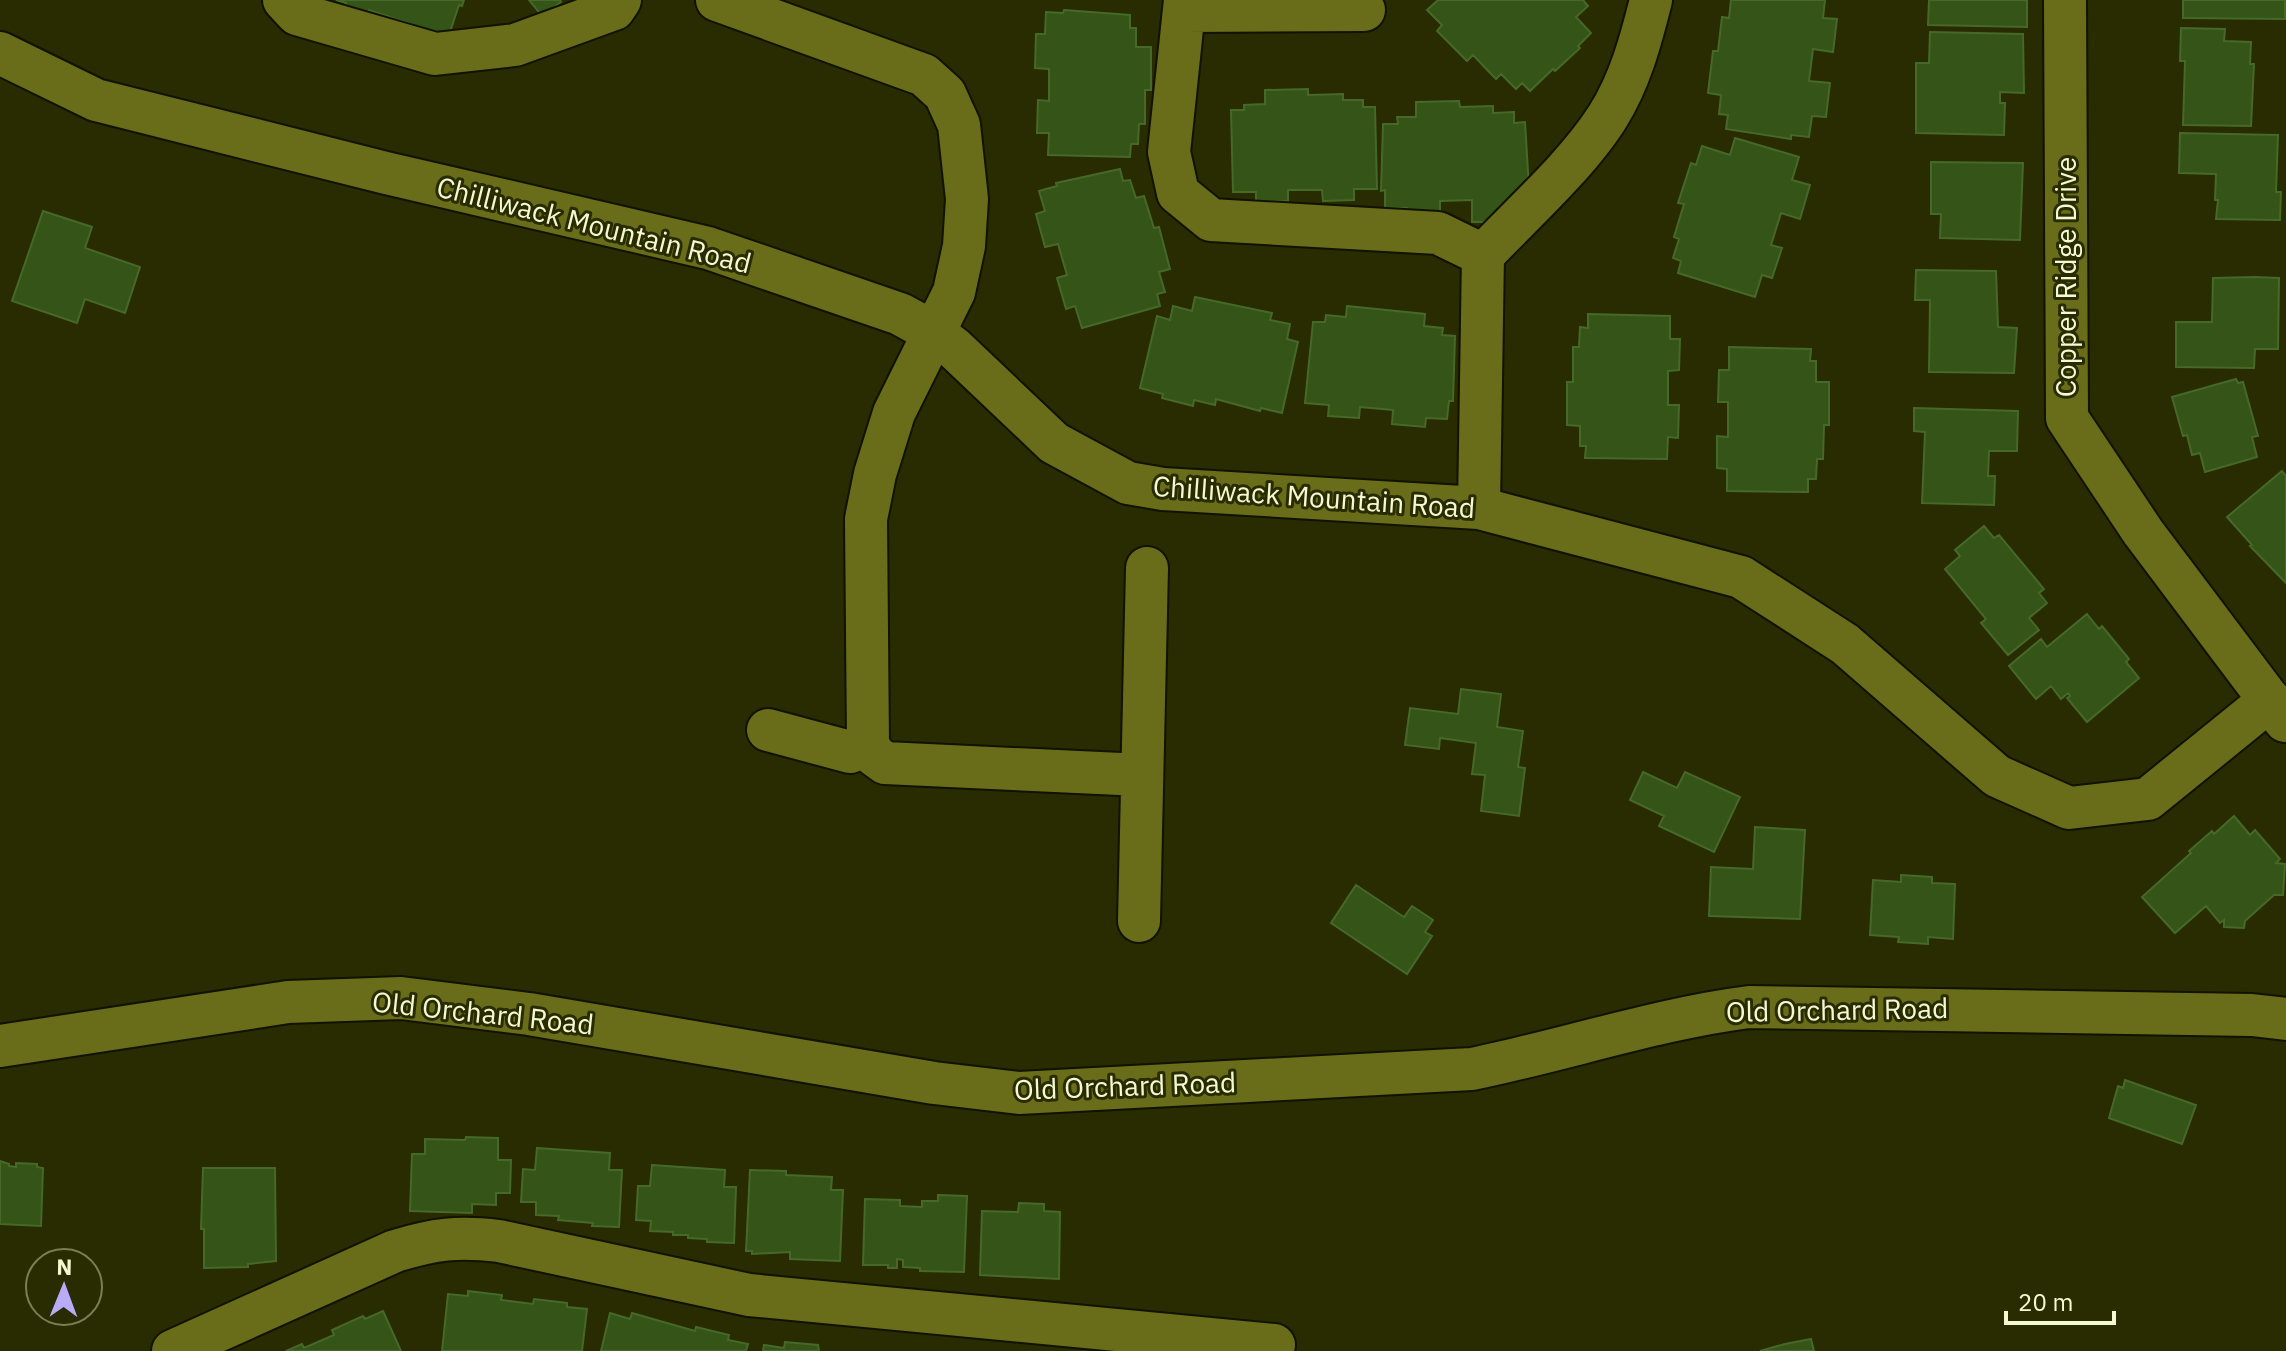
<svg xmlns="http://www.w3.org/2000/svg" width="2286" height="1351" viewBox="0 0 2286 1351" font-family="'IBM Plex Sans',sans-serif">
	<rect width="100%" height="100%" fill="#292b00"/>
	<path fill="#355418" stroke="#466927" stroke-width="2" d="M336,0h128l-2,6 -3,-1 -12,36 -23,-8 2,-4 -57,-19 -2,9 -24,-8 3,-8z
		M529,0h31l1,2 -19,14z
		M1438,0h145l5,6 -12,11 15,16 -13,13 2,2 -25,23 -2,-2 -23,22 -8,-8 -6,6 -15,-15 -5,5 -23,-24 -6,6 -30,-30 5,-6 -15,-15z
		M1731,0h94l-2,18 14,1 -4,33 -20,-3 -4,32 21,2 -4,34 -14,-1 -3,21 -18,-2v4l-65,-10 2,-14 -9,-1 2,-19 -13,-2 5,-42h5l4,-34 7,1z
		M1929,0h98v27l-99,-2z
		M2183,0h102v19l-102,-1z
		M1064,10l66,5v13h6v19h15v43h-6v34h-6l-1,20h-7l-1,13 -82,-2 1,-22h-12l1,-33 11,1v-32l-14,-1 1,-34h9l1,-22 17,1z
		M2181,28l44,1 -1,12 27,1 -1,22h4l-3,62 -68,-1 2,-64h-5z
		M1930,32l93,2 1,59 -24,-1v11h5l-1,32 -88,-2v-70h13z
		M1308,89v6l35,-1v6h20v7h12l2,82h-23v11l-31,1 -1,-11h-34v11l-32,1v-10h-23l-2,-82h13v-5l21,-1v-14z
		M1459,101l1,6 33,-1v7l21,-1v11l11,-1 4,66 -24,34h-33v-22l-32,1v18h-33v-11h-22v-18l-4,1 2,-67h15l-1,-7h19v-15z
		M2180,133l98,2 -2,57h5l-1,28 -64,-1 2,-19h-3l1,-26 -37,-1z
		M1735,138l64,19 -7,23 18,5 -10,34 -19,-6 -10,32 11,3 -10,30 -10,-3 -7,22 -77,-24 3,-12 -8,-3 6,-19 -5,-2 10,-33 -6,-1 13,-40 5,2 6,-19 28,9z
		M1931,162l92,1 -3,77 -80,-2 1,-24h-10z
		M1120,169l3,12 7,-1 6,18 8,-2 10,32 5,-1 11,42 -11,3 6,20 -8,2 3,12 -78,22 -7,-22 -9,3 -9,-31 10,-3 -9,-31 -13,3 -9,-33 9,-3 -6,-20 18,-5 -1,-3z
		M43,211l49,16 -7,21 55,19 -15,46 -40,-14 -8,24 -65,-22z
		M1916,270l80,1 2,56 19,1 -3,45 -85,-1 1,-72h-15z
		M2255,277l24,1 -1,71h-23l-1,19 -78,-1v-45h36l1,-44z
		M1195,297l77,16 -2,7 20,4 -3,15 11,3 -16,71 -21,-5 -1,3 -44,-12 -1,6 -21,-5 -1,6 -31,-8 1,-4 -23,-6 17,-72 13,4 3,-14 19,5z
		M1347,306l78,8 -1,12 19,2 -1,7 13,1 -2,65h-4l-2,18 -21,-1 -1,9 -33,-3 1,-14 -33,-3 -1,11 -31,-2 1,-11 -24,-2 8,-81h12l1,-7 20,2z
		M1588,314l82,2v23h10l-1,31 -11,1v34h11l-1,33 -10,-1 -1,22 -82,-1 1,-12h-6v-20l-13,-1v-43h6v-35h6l1,-20 8,1z
		M1729,347l82,2 -1,12h6v21h13v43h-5l-1,34h-6l-1,20h-8v13l-81,-1v-22l-10,-1v-32l11,1v-35h-10l1,-32h10z
		M2236,379l2,4 5,-1 15,54 -6,1 5,20 -52,15 -5,-19 -8,2 -5,-20 -4,1 -11,-39z
		M1914,408l104,3 -1,40h-28l-1,25h7l-1,29 -72,-2 3,-71 -11,-1z
		M2282,471l4,5v107l-36,-37 2,-1 -25,-28z
		M1984,526l10,12 5,-3 45,54 -5,4 8,10 -18,15 10,12 -31,25 -27,-32 5,-4 -41,-50 15,-13 -5,-6z
		M2087,614l12,15 3,-3 27,33 -3,3 13,16 -52,44 -20,-24 3,-2 -2,-3 -7,6 -10,-13 -15,13 -27,-33 32,-27 6,8z
		M1461,689l40,5 -4,33 26,4 -5,36 7,1 -6,48 -38,-5 4,-36 -13,-1 4,-31 -36,-5 -1,11 -34,-4 5,-37 48,6z
		M1643,772l34,16 8,-16 55,25 -26,55 -55,-26 5,-10 -34,-16z
		M2234,816l16,19 5,-5 25,29 -4,4 9,1 -2,31h-9l-29,26 -1,7 -20,-1v-7l-4,3 -14,-17 -31,27 -33,-36 49,-44 -2,-2 23,-20 2,3z
		M1755,827l50,3 -5,89 -91,-3 2,-49 42,2z
		M1901,875l31,2v6l23,1 -2,55 -25,-2v7l-30,-2 1,-5 -29,-2 3,-55 28,2z
		M1356,885l48,32 8,-11 21,14 -8,12 7,4 -25,38 -76,-51z
		M2125,1080l71,25 -14,39 -73,-26 9,-32 5,2z
		M466,1137l32,1v22h13l-1,33h-14v12l-24,-1v9l-62,-2 2,-57h13v-15l40,1z
		M537,1148l73,5 -1,17h13l-3,57 -27,-1 1,-3 -35,-3 1,-4 -23,-1v-13h-15l2,-33 12,1z
		M0,1161l9,3v2l7,1v-4l21,1v3l6,1 -2,58 -41,-2z
		M652,1165l73,5 -1,17h12l-2,56 -27,-1v-3l-19,-1v-3h-15v-3l-23,-1 1,-10 -15,-1 2,-34h12z
		M203,1168h72l1,93 -28,3v3l-44,1v-39h-3z
		M750,1170l36,1v4l46,2 -1,13h12l-3,71 -50,-2v-7l-38,2v-3h-6z
		M938,1195l29,1 -3,76 -44,-1v-3l-17,-1v-7l-6,-1v9h-9v-3h-25l2,-66 35,1v6l22,1v-6h16z
		M1019,1203l25,1v7l16,1 -1,67 -79,-4 2,-64 36,1z
		M468,1291l34,4 -1,5 32,4 1,-5 33,4v4l20,2 -5,42h-140l6,-57 20,2z
		M383,1311l18,40h-115l16,-7 2,4 30,-13 -2,-5 31,-14 2,3z
		M610,1313l20,6 2,-6 63,18 1,-4 33,8 -1,5 20,4 -2,7h-145z
		M1811,1339l3,12h-54l25,-7z
		M785,1342l33,3 1,6h-56l1,-6 20,3z"/>
	<g fill="none" stroke-linecap="round" stroke-linejoin="round">
		<defs>
			<path id="minor" d="M284,0l13,14 138,40 80,-9 99,-36 6,-9
				M717,0l207,75 21,19 14,31 8,74 -3,47 -10,46 -60,121 -19,61 -9,45 2,225 6,11 11,8 257,12
				M1185,0l-16,152 9,41 33,27 227,13 45,22
				M2065,0l2,418 76,114 142,189
				M1186,11l178,-1
				M0,53l96,47 290,73 322,75 192,66 33,18 21,16 100,95 74,40 35,6 316,19 262,69 104,67 152,132 72,32 79,-9 122,-99
				M1479,508l4,-253c39,-41 95,-91 125,-139 22,-35 33,-76 43,-116
				M768,730l82,22 18,-8
				M1139,921l8,-353
				M0,1046l288,-44 113,-4 128,16 405,69 85,10 453,-24c93,-19 184,-50 277,-62l503,8 34,4
				M173,1351l222,-100c40,-12 62,-15 104,-10l250,54 525,50"/>
		</defs>
		<use href="#minor" stroke="#111200" stroke-width="46"/>
		<use href="#minor" stroke="#696d1a" stroke-width="42"/>
	</g>
	<g text-anchor="middle" stroke-width="6" stroke-linejoin="round" paint-order="stroke">
		<g font-size="28" fill="#f5f9d2" stroke="#292b00">
			<text transform="translate(594 225) rotate(14)" y="10">Chilliwack Mountain Road</text>
			<text transform="translate(2066 277) rotate(-90)" y="10">Copper Ridge Drive</text>
			<text transform="translate(1314 497) rotate(4)" y="10">Chilliwack Mountain Road</text>
			<text transform="translate(1837 1010) rotate(-1)" y="10">Old Orchard Road</text>
			<text transform="translate(483 1013) rotate(6)" y="10">Old Orchard Road</text>
			<text transform="translate(1125 1086) rotate(-2)" y="10">Old Orchard Road</text>
		</g>
	</g>
	<g transform="translate(64 1287) rotate(1)"><circle r="38" fill="#292b00" stroke="#7b7d54" stroke-width="2"/>
	<path d="M0-6L14 30L0 20L-14 30Z" fill="#b9abf7"/>
	<text y="-12" font-size="22" font-weight="bold" text-anchor="middle" fill="#f5f9d2">N</text>
	</g>
	<path d="M2006 1311v12h108v-12" fill="none" stroke="#f5f9d2" stroke-width="4"/>
	<text x="2018" y="1311" font-size="24" fill="#f5f9d2" stroke="#292b00" stroke-width="6" paint-order="stroke">20 m</text>
</svg>
